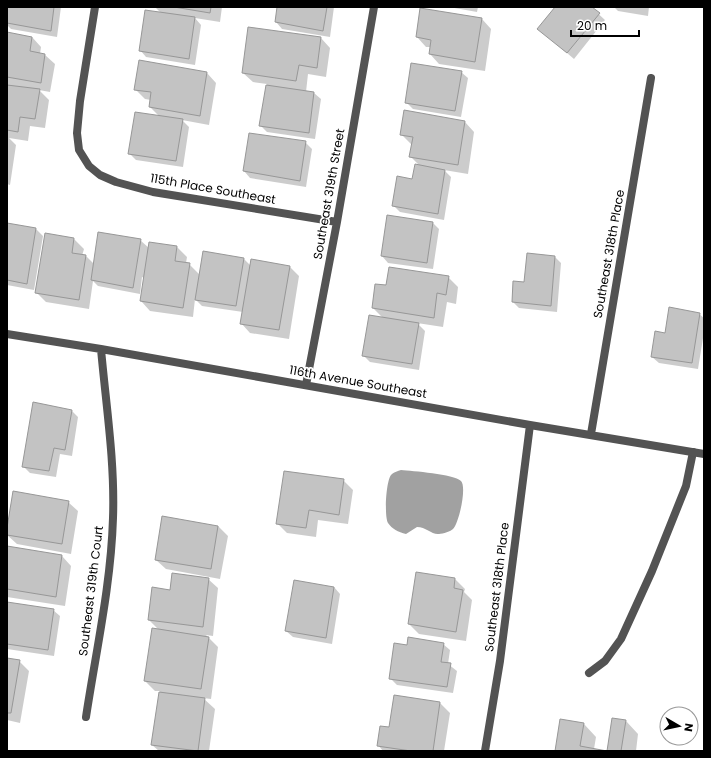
<svg xmlns="http://www.w3.org/2000/svg" width="711" height="758" viewBox="0 0 711 758" font-family="Poppins,sans-serif">
	<rect width="100%" height="100%" fill="#fff"/>
	<path fill="#a1a1a1" d="M401,470c11,1 53,4 60,11 6,6 -2,42 -8,48 -2,2 -10,5 -14,5 -7,1 -13,-7 -22,-7l-11,7c-8,-2 -14,-5 -18,-11 -4,-7 -2,-45 4,-49 2,-2 6,-3 9,-4z"/>
	<path fill="#0003" d="M7,7h54l-4,30 -46,-8 -4,-4z
		M155,7h67l-2,15 -25,-4 6,7 -6,40 -49,-8 -6,-7 21,-37z
		M278,7h56l-4,30 -48,-8 -6,-7z
		M449,7h29l-1,5z
		M557,7h34l14,13 -31,39 -35,-30z
		M614,7h35l-1,9 -30,-5z
		M482,19l9,10 -6,42 -46,-7 -9,-10 1,-7h-5l-9,-10z
		M7,33l25,4 9,10 -1,7 5,1 10,9 -5,28 -11,-2 10,10 -4,28 -15,-2 -2,15 -19,-3 7,7 -6,40 -3,-1z
		M321,38l9,10 -4,29 -18,-3 -2,18 8,1 7,6 -6,40 -48,-7 -7,-7 7,-41 -14,-2 -10,-9z
		M461,72l7,6 -7,39 -48,-8 -7,-7z
		M207,73l9,10 -7,42 -27,-5 7,7 -6,40 -47,-7 -6,-6 30,-37 -10,-10 1,-7 -6,-1 -10,-10z
		M465,122l9,10 -6,42 -24,-4 7,7 -7,43 -44,-8 -7,-7 20,-25 7,-14 -10,-10 3,-12h-2l-10,-10z
		M250,134l55,8 7,7 -6,38 -56,-9 -6,-7z
		M388,216l45,7 6,6 -6,40 -45,-6 -6,-7z
		M7,224l29,5 7,7 -9,54 -27,-5z
		M74,239l10,10 -2,7h4l8,8 46,-24 9,8 28,-1 10,10 -1,6 3,1 11,11 44,-16 6,6 40,2 9,9 -10,63 -39,-6 -9,-10 2,-11 -41,-6 -7,-7 -2,18 -43,-6 -9,-10 3,-23 -2,-1 -2,17 -42,-8 -5,-5 -4,28 -43,-7 -10,-10z
		M555,257l6,6 -4,49 -38,-4 -6,-6z
		M448,277l10,10 -2,17 -9,-2 -4,25 -26,-4 8,8 -6,39 -49,-8 -6,-6 19,-38 -10,-10z
		M699,314l5,4v14l-6,37 -39,-6 -7,-6 14,-23z
		M72,411l6,6 -6,39 -12,-2 -4,23 -26,-4 -7,-7z
		M343,480l10,10 -5,34 -30,-4 -2,17 -29,-4 -10,-10z
		M68,502l10,9 -7,43 -54,-10 -10,-9z
		M218,526l10,10 -8,43 -54,-10 -10,-9z
		M7,547l55,9 9,10 -6,40 -58,-9z
		M208,579l10,9 -5,48 -7,-1 12,12 -7,52 -8,-1 12,11 -6,42h-50l-7,-6 8,-54h-5l-10,-10 14,-51 -10,-10 22,-29z
		M455,579l10,10 -1,3 8,8 -6,41 -47,-7 -10,-10z
		M334,587l6,7 -8,50 -39,-7 -7,-6z
		M7,603l46,7 7,6 -6,40 -47,-7z
		M443,644l7,6 -2,14 9,7 -4,22 -56,-8 -7,-7 17,-32z
		M7,659l12,2 10,10 -9,52 -13,-3z
		M440,703l10,10 -6,38h-61l-5,-6 12,-17z
		M626,721l12,13 -2,17h-28z
		M584,724l12,13 -2,12 9,2h-47z"/>
	<path fill="#c3c3c3" stroke="#979797" d="M7,7h47l-3,24 -44,-8z
		M174,7h37l-1,6z
		M277,7h50l-4,24 -48,-9z
		M555,7h37l8,6 -33,40 -30,-24z
		M420,8l62,10 -7,44 -46,-8 2,-14 -15,-3z
		M145,10l50,7 -6,42 -50,-8z
		M248,27l73,10 -4,31 -18,-3 -3,16 -54,-8z
		M7,32l25,5 -2,14 15,3 -4,29 -34,-6z
		M139,60l68,12 -7,44 -51,-9 2,-15 -17,-2z
		M411,63l51,8 -7,40 -50,-8z
		M7,85l33,4 -5,30 -15,-2 -2,15 -11,-2z
		M266,85l48,7 -5,41 -50,-7z
		M404,110l61,11 -7,44 -49,-8 4,-20 -13,-2z
		M135,112l48,7 -7,42 -48,-7z
		M249,133l57,8 -6,40 -57,-10z
		M415,164l30,6 -7,44 -46,-8 5,-30 15,3z
		M387,215l46,7 -6,41 -46,-7z
		M7,223l29,5 -9,56 -20,-4z
		M98,232l43,7 -8,49 -42,-8z
		M45,233l29,5 -2,15 14,2 -7,45 -44,-7z
		M149,242l28,4 -2,15 15,2 -7,45 -43,-7z
		M203,251l41,7 -8,48 -41,-6z
		M527,253l28,3 -4,50 -39,-4 1,-21 11,1z
		M251,259l39,7 -11,64 -39,-6z
		M389,267l60,9 -3,19 -9,-2 -3,25 -62,-10 3,-24 11,1z
		M669,307l31,6 -8,50 -41,-6 4,-26 10,2z
		M369,315l50,8 -7,41 -50,-8z
		M33,402l39,8 -7,40 -11,-2 -5,23 -27,-4z
		M284,471l60,8 -5,36 -30,-5 -3,18 -30,-4z
		M13,491l56,10 -7,43 -55,-9v-7z
		M162,516l56,10 -7,43 -56,-9z
		M7,546l55,9 -6,42 -49,-8z
		M416,572l39,6 -1,10 9,2 -7,42 -48,-8z
		M172,573l37,5 -6,49 -55,-7 4,-33 18,3z
		M294,580l40,7 -8,51 -41,-7z
		M7,602l47,7 -6,41 -41,-6z
		M152,628l57,9 -8,52 -57,-8z
		M408,637l36,6 -3,19 10,1 -4,24 -58,-8 5,-36 13,2z
		M7,658l13,2 -9,53h-4z
		M159,692l46,6 -7,53 -47,-6z
		M394,695l46,7 -7,49h-22l-34,-5 3,-20 9,1z
		M612,718l14,2 -5,31h2h-68l5,-32 24,4 -4,23 27,5z"/>
	<g fill="none" stroke-linecap="round" stroke-linejoin="round">
		<path stroke="#535353" stroke-width="8" d="M589,673l16,-12 16,-22 31,-68 34,-85 7,-34"/>
		<path stroke="#535353" stroke-width="8" d="M95,7l-15,94 -3,32 2,17 10,16 11,9 16,7 37,10 184,30
			M7,334l94,15 429,76 174,29
			M306,385l31,-163 37,-215
			M591,434l60,-356
			M86,717c10,-66 25,-132 27,-199 2,-56 -7,-113 -12,-169
			M485,751l15,-90 30,-236"/>
	</g>
	<g text-anchor="middle" stroke-width="3.5" stroke-linejoin="round" paint-order="stroke">
		<g font-size="12" fill="#000" stroke="#fff">
			<text transform="translate(213 189) rotate(10)" y="4">115th Place Southeast</text>
			<text transform="translate(329 194) rotate(-80)" y="4">Southeast 319th Street</text>
			<text transform="translate(609 254) rotate(-80)" y="4">Southeast 318th Place</text>
			<text transform="translate(358 382) rotate(10)" y="4">116th Avenue Southeast</text>
			<text transform="translate(497 587) rotate(-83)" y="4">Southeast 318th Place</text>
			<text transform="translate(91 591) rotate(-83)" y="4">Southeast 319th Court</text>
		</g>
	</g>
	<rect width="711" height="758" fill="none" stroke="#000000" stroke-width="16"/>
	<g transform="translate(679 726) rotate(99)"><circle r="19" fill="#ffffff" stroke="#999999"/>
	<path d="M0-3L7 15L0 10L-7 15Z" fill="#000000"/>
	<text y="-6" font-size="11" font-weight="bold" text-anchor="middle" fill="#000000">N</text>
	</g>
	<path d="M571 30v6h68v-6" fill="none" stroke="#000000" stroke-width="2"/>
	<text x="577" y="30" font-size="12" fill="#000000" stroke="#ffffff" stroke-width="3" paint-order="stroke">20 m</text>
</svg>
